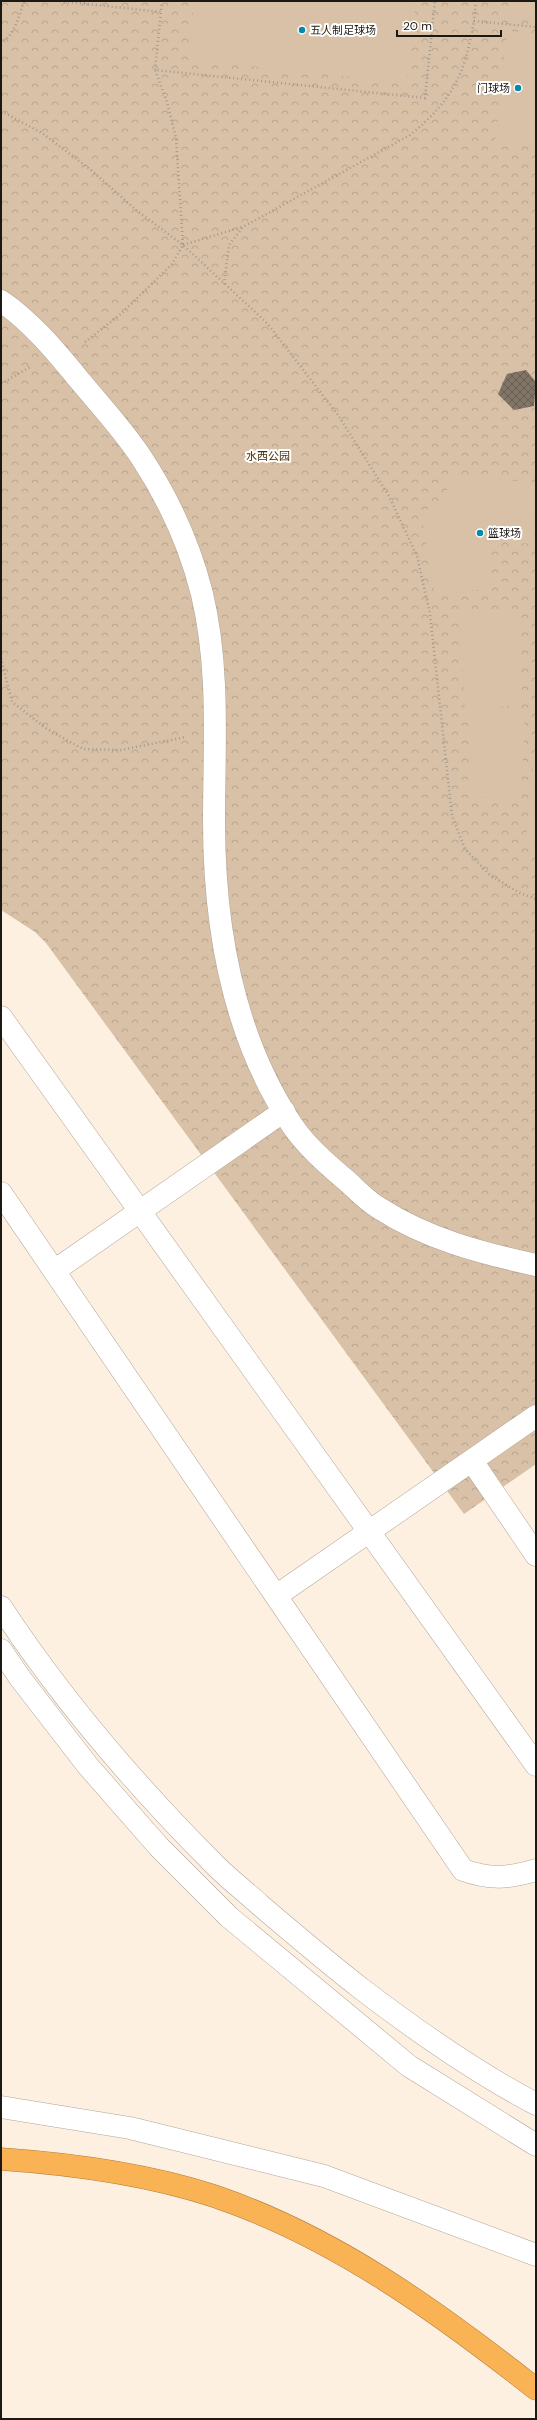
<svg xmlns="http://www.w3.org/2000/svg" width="537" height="2420" viewBox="0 0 537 2420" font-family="'DM Sans','Noto Sans SC',sans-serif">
	<defs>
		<pattern id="park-crowns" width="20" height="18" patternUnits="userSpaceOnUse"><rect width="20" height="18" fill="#d8c1a6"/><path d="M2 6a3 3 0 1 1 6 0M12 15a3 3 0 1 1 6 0" fill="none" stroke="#b9a58e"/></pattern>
		<pattern id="building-cross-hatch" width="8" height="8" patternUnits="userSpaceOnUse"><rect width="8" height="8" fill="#817568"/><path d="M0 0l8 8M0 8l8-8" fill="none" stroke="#695f54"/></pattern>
	</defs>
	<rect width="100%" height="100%" fill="#fef0e1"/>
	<path fill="url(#park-crowns)" d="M1,1h535v1463l-72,50 -418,-571 -11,-11 -34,-22z"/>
	<path fill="#d8c1a6" d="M194,1h222l-9,82 -219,-24z
		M510,1h26v19l-28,-3z
		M507,31l29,3v113l-41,-4z
		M449,474l87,9 -2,61 -42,-3 -2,47 -55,8 -14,-85 24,-7z
		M517,609l6,96 -58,4 -7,-96z
		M471,710l54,3 -4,86 -53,-2z
		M536,738v109l-11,-2z"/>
	<path fill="url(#building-cross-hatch)" d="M526,370l10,12 -2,24 -20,4 -16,-16 9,-20z"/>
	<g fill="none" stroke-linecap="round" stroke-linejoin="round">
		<defs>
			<path id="minor" d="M1,301c31,21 56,52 80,81 20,24 43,49 60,75 27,41 49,89 61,137 18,75 12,152 12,227 0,106 19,215 78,304 14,21 36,40 55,56 10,9 20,20 32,27 48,31 102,45 157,57
				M1,1017l535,748
				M1,1193l462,677c28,10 45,8 73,0
				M54,1271l230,-160
				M472,1461l64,94
				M276,1596l260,-180
				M1,1607c61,93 136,180 215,259 14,14 30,26 44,39 34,29 68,58 103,85 55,42 112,82 173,114
				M1,1650l19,28 68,88 71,81 70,70 180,149 127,79
				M1,2107l129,21 194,48 212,79"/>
			<path id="highway" d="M1,2159c71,5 146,15 213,37 121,41 224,116 322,193"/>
		</defs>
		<use href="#minor" stroke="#b1a597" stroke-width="23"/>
		<use href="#highway" stroke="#ac7c3d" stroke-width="23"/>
		<path stroke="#a3998e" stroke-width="2.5" stroke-dasharray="1 3" stroke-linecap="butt" d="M60,1l101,11
			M162,1l-7,69 270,28 10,-97
			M476,1l-2,20 62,6
			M1,44c14,-11 18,-27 23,-43
			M1,111l41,22 49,37 45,40 47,35 84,78 71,92 51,81 28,60 13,58 22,202 13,33 25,26 30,18 16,6
			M183,245l59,-18
			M224,284l5,-39 14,-18 167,-92c43,-35 55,-61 64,-114
			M85,342l37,-29 50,-49 11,-19 -7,-107 -9,-36 -12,-32
			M1,384l29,-17
			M1,658l11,44 35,27 36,20 38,1 65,-13"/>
		<use href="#minor" stroke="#fff" stroke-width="22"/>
		<use href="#highway" stroke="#f9b254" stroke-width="22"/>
	</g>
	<g fill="#018baa" stroke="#fff" stroke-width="1.5">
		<circle cx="302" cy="30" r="4"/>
		<circle cx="518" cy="88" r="4"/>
		<circle cx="480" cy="533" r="4"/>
	</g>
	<g text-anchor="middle" stroke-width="4" stroke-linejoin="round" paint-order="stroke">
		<g font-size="11" fill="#1c1813" stroke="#fff" text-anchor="start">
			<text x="310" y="34">五人制足球场</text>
			<text x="510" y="92" text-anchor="end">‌门球场‌</text>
			<text x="488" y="537">篮球场</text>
		</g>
		<g font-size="11" fill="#4b2f05" stroke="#fff">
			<text x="268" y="460">水西公园</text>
		</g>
	</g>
	<rect width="537" height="2420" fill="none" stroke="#1c1813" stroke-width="4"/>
	<path d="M397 30v6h104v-6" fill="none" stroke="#1c1813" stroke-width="2"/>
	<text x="403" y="30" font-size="12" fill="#1c1813" stroke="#ffffff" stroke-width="3" paint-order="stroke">20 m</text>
</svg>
